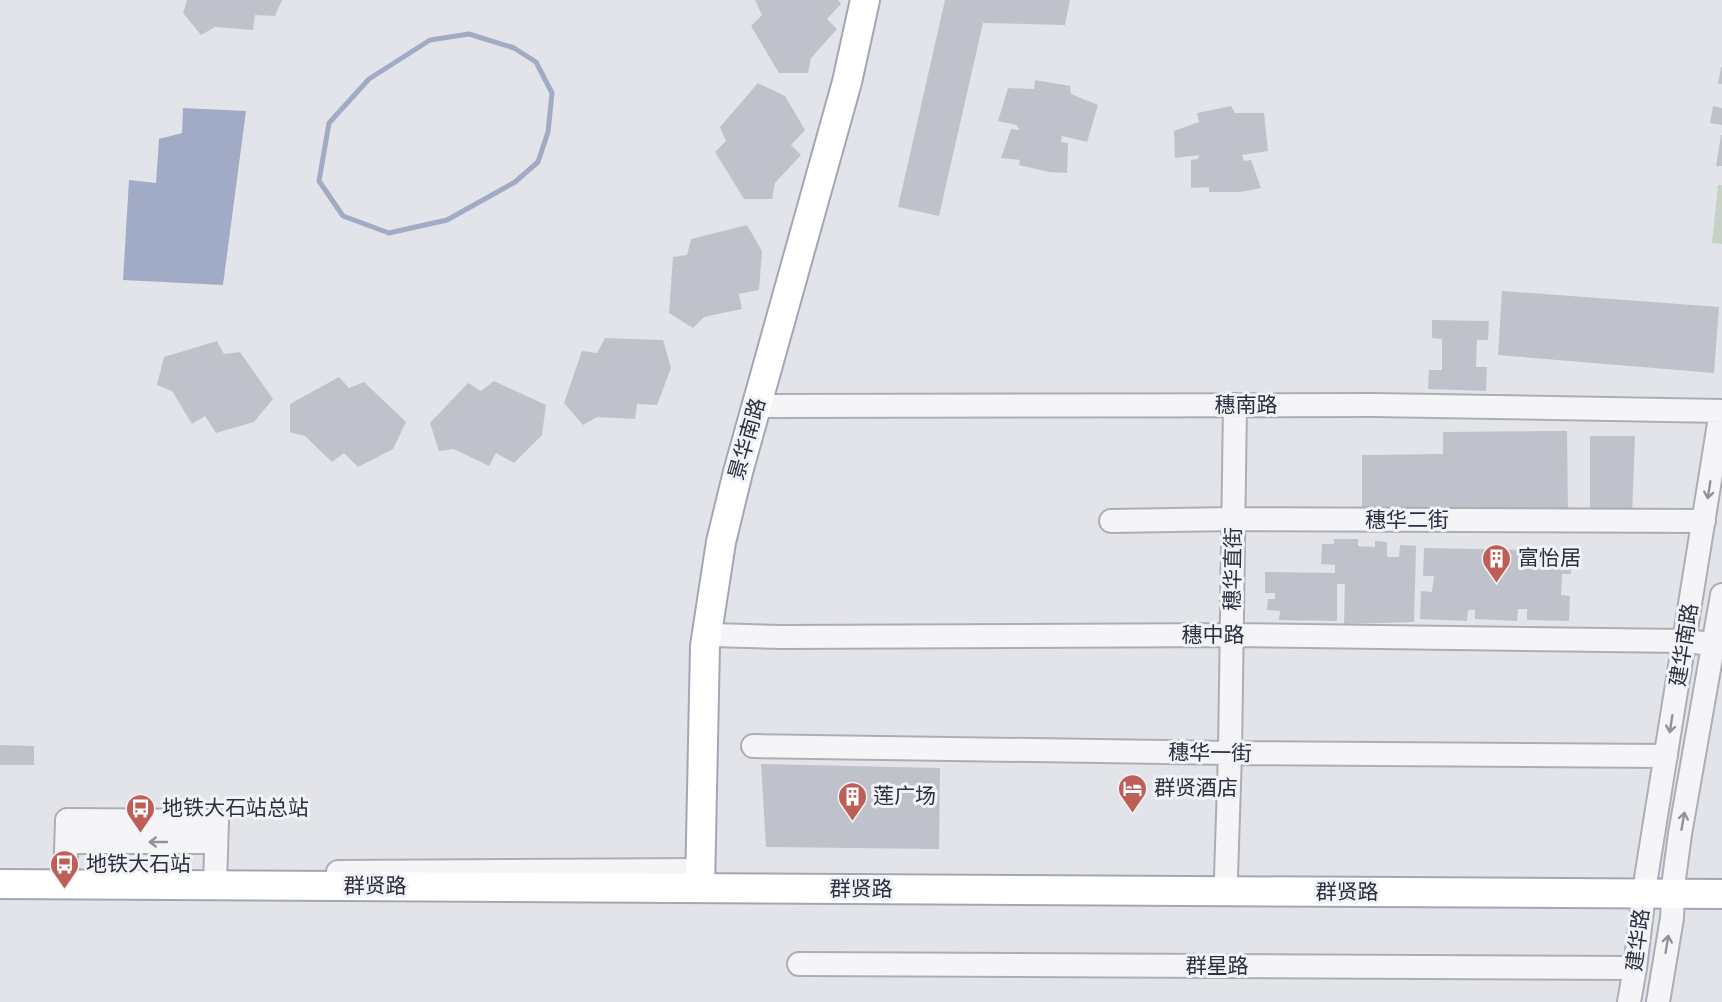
<svg xmlns="http://www.w3.org/2000/svg" width="1722" height="1002" viewBox="0 0 1722 1002" font-family="'Source Sans 3','Noto Sans SC',sans-serif">
	<rect width="100%" height="100%" fill="#e3e4e9"/>
	<path fill="#c5d2c5" d="M1718,185h4v59l-10,-1z"/>
	<path fill="#a2abc5" d="M183,108l63,3 -23,174 -100,-5 6,-100 27,3 3,-44 23,-6z"/>
	<g fill="none" stroke-linecap="round" stroke-linejoin="round">
		<path stroke="#a2abc5" stroke-width="5" d="M469,34l45,14 22,14 16,31 -4,39 -10,30 -23,20 -68,38 -58,13 -46,-17 -24,-35 10,-58 40,-44 61,-39z"/>
	</g>
	<path fill="#c0c2cb" d="M187,0h95l-7,16 -20,-1 -2,15 -38,-3 -14,8 -18,-22z
		M755,0h83l3,4 -14,15 10,10 -26,29 -3,15h-29l-28,-47 11,-11z
		M945,0h125l-5,25 -82,-2 -44,193 -41,-9z
		M1721,67h1v17h-4z
		M1035,80l35,6 1,8 27,11 -11,37 -25,-6 -1,6 7,1 -1,30 -18,-1 -30,-7 1,-5 -19,-2 10,-29 9,1 -4,-5 -18,-4 10,-33 26,1z
		M758,83l27,13 20,34 -14,15 10,10 -26,28 -3,16h-28l-29,-47 11,-11 -6,-14z
		M1231,106l4,7h29l4,38 -26,4 2,6 7,-1 10,28 -20,4h-32v-5l-18,1v-28l7,-1 1,-4 -24,3 -1,-27 25,-9 -2,-9z
		M1713,106l9,2v17l-12,-2z
		M1721,135h1v31h-6z
		M747,225l15,26 -3,39 -20,4 3,15 -38,8 -11,11 -24,-15 4,-56 14,-2 4,-16z
		M1502,291l217,16 -5,66 -216,-18z
		M1432,320l57,1 -1,19h-11l-1,27h11l-1,24 -58,-2 1,-19h13v-31l-10,-1z
		M605,338l58,2 8,28 -14,37 -20,-1 -2,15 -38,-2 -14,8 -19,-22 18,-52 15,2z
		M217,341l7,13 16,-2 33,47 -19,23 -38,11 -11,-17 -13,8 -20,-33 -15,-6 7,-28z
		M339,377l10,11 15,-6 42,40 -13,27 -35,18 -14,-14 -12,9 -27,-26 -15,-4v-28z
		M494,381l52,24 -4,30 -28,28 -18,-10 -7,13 -35,-17 -15,2 -9,-28 38,-40 13,8z
		M1567,431l1,81 -206,1v-58l81,-1v-22z
		M1590,436h45l-3,80h-42z
		M1334,539h24v7l17,1v-6l12,1v15h12l1,-12 16,1 -2,76 -70,2 1,-40h-8v37l-58,-1 1,-9 -13,-1 1,-11h7v-6h-10v-21l70,1v-8l-14,-1 1,-20h12z
		M1424,548l148,3 -1,23h-9l-1,21 9,1 -1,25 -42,-1v-11h-9l-1,12 -42,-2v-9h-7l-1,11 -47,-2 1,-28 11,1 2,-16h-11z
		M0,745l34,1v19h-34z
		M761,764l179,4 -1,81 -173,-2z"/>
	<g fill="none" stroke-linecap="round" stroke-linejoin="round">
		<defs>
			<path id="minor" d="M769,406l606,-1 347,6
				M1111,521l122,-2 471,2
				M713,635l69,2 449,-2 453,6 29,3
				M753,746l477,7 436,3
				M67,842h149
				M338,872l362,-2
				M1226,877l4,-124 5,-348
				M65,884l2,-64 150,1 -2,64
				M799,964l836,4
				M1629,1002l6,-34 11,-90 75,-467
				M1658,1002l14,-84 2,-39 6,-45 42,-239"/>
			<path id="major" d="M0,884l1722,10
				M700,888l5,-242 16,-104 17,-70 109,-390 18,-82"/>
		</defs>
		<use href="#minor" stroke="#acaeb6" stroke-width="26"/>
		<use href="#major" stroke="#a3a6b4" stroke-width="32"/>
		<use href="#minor" stroke="#f5f5f8" stroke-width="22"/>
		<use href="#major" stroke="#fff" stroke-width="28"/>
	</g>
	<defs><path id="oneway-shaft" d="M-6 0H5M1.5-3L5.5 0L1.5 3" fill="none" stroke-width="1.6" stroke-linecap="round" stroke-linejoin="round" transform="scale(1.5)"/></defs>
	<g stroke="#90929c">
		<use href="#oneway-shaft" transform="translate(1709 490) rotate(99)"/>
		<use href="#oneway-shaft" transform="translate(1671 724) rotate(99)"/>
		<use href="#oneway-shaft" transform="translate(1683 821) rotate(-80)"/>
		<use href="#oneway-shaft" transform="translate(158 842) rotate(-180)"/>
		<use href="#oneway-shaft" transform="translate(1667 944) rotate(-81)"/>
	</g>
	<defs>
		<symbol id="building-pin" viewBox="-11 -11 22 30"><path d="M0 17L-7.5 6A9.5 9.5 0 1 1 7.5 6Z" fill="#bf5e56" stroke="#f2f3f7"/><path d="M-4-6H4V6H1V3H-1V6H-4ZM-2.5-4.3h1.7v1.8h-1.7ZM.8-4.3h1.7v1.8H.8ZM-2.5-1h1.7V.8h-1.7ZM.8-1h1.7V.8H.8Z" fill="#fff"/></symbol>
		<symbol id="hotel-pin" viewBox="-11 -11 22 30"><path d="M0 17L-7.5 6A9.5 9.5 0 1 1 7.5 6Z" fill="#bf5e56" stroke="#f2f3f7"/><path d="M-6-4.5h1.5V1H6V5H4.5V3h-9V5H-6ZM-4 0a1.8 1.8 0 1 1 3.6 0ZM.5 0V-2.5h3Q6-2.5 6 0Z" fill="#fff"/></symbol>
		<symbol id="bus-pin" viewBox="-11 -11 22 30"><path d="M0 17L-7.5 6A9.5 9.5 0 1 1 7.5 6Z" fill="#bf5e56" stroke="#f2f3f7"/><path d="M-5-6H5V4H4V6H2V4H-2V6H-4V4H-5ZM-3.5-4V0h7V-4ZM-3.5 1.2v1.5H-2V1.2ZM2 1.2v1.5H3.5V1.2Z" fill="#fff"/></symbol>
	</defs>
	<g fill-rule="evenodd">
		<use href="#building-pin" x="1480" y="542" width="33" height="45"/>
		<use href="#hotel-pin" x="1116" y="772" width="33" height="45"/>
		<use href="#building-pin" x="836" y="780" width="33" height="45"/>
		<use href="#bus-pin" x="124" y="792" width="33" height="45"/>
		<use href="#bus-pin" x="48" y="848" width="33" height="45"/>
	</g>
	<g text-anchor="middle" stroke-width="6" stroke-linejoin="round" paint-order="stroke">
		<g font-size="21" fill="#2c2f3f" stroke="#f2f3f7">
			<text x="1246" y="412">穗南路</text>
			<text transform="translate(747 439) rotate(-74)" y="7">景华南路</text>
			<text x="1407" y="527">穗华二街</text>
			<text transform="translate(1233 569) rotate(-89)" y="7">穗华直街</text>
			<text x="1213" y="642">穗中路</text>
			<text transform="translate(1684 645) rotate(-81)" y="7">建华南路</text>
			<text transform="translate(1210 753) rotate(1)" y="7">穗华一街</text>
			<text x="375" y="893">群贤路</text>
			<text x="861" y="896">群贤路</text>
			<text x="1347" y="899">群贤路</text>
			<text transform="translate(1638 940) rotate(-83)" y="7">建华路</text>
			<text x="1217" y="973">群星路</text>
		</g>
		<g font-size="21" fill="#2c2f3f" stroke="#f2f3f7" text-anchor="start">
			<text x="1518" y="565">富怡居</text>
			<text x="1154" y="795">群贤酒店</text>
			<text x="873" y="803">莲广场</text>
			<text x="162" y="815">地铁大石站总站</text>
			<text x="86" y="871">地铁大石站</text>
		</g>
	</g>
</svg>
